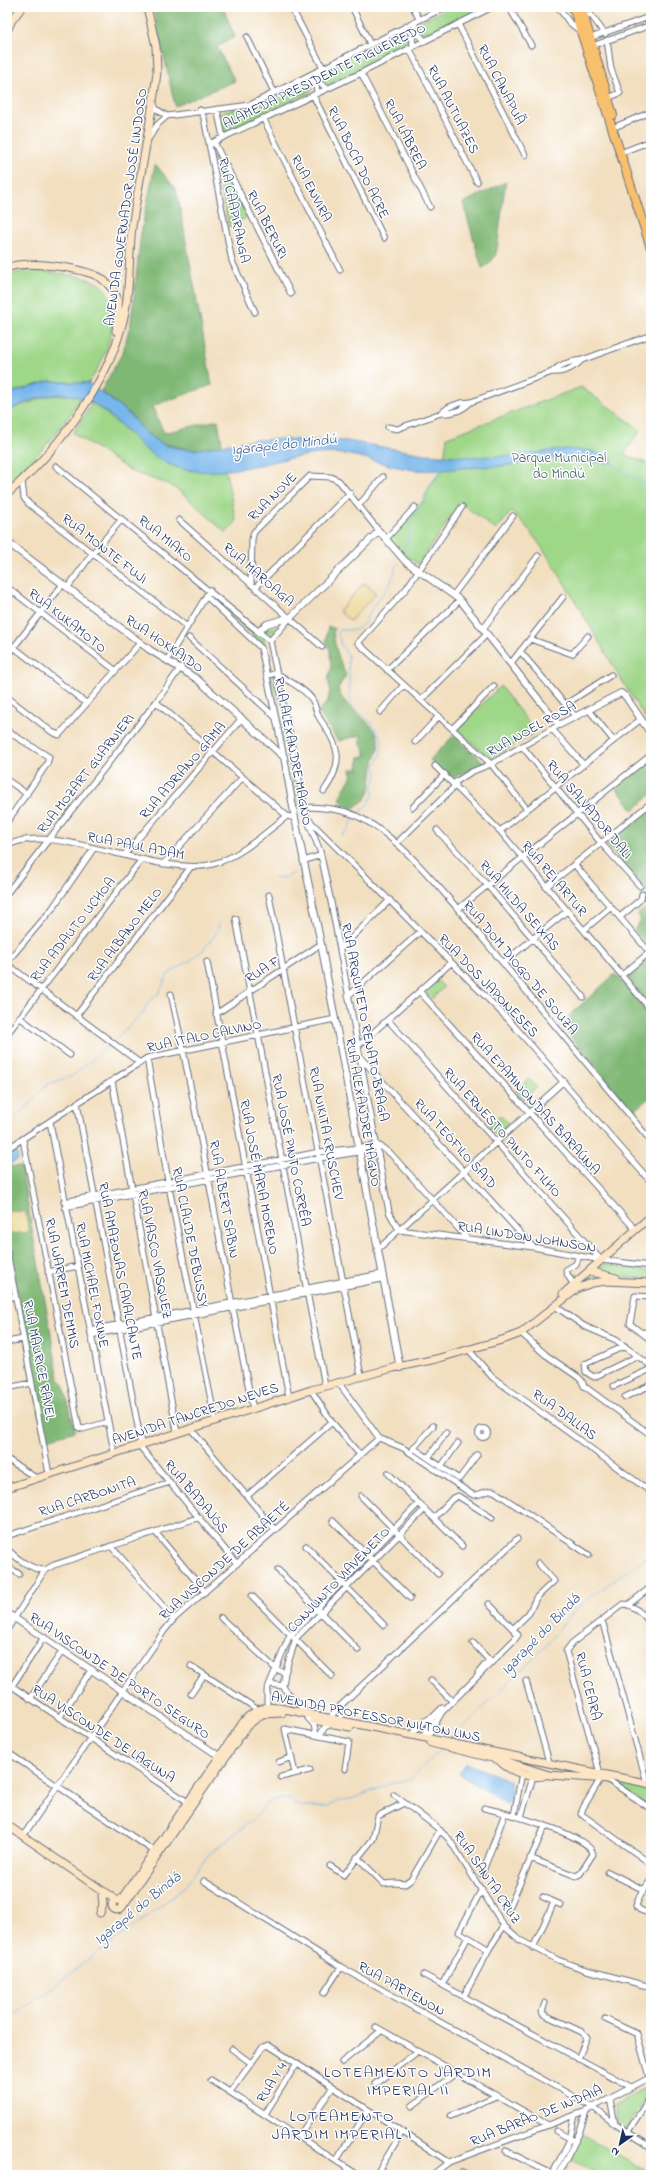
<svg xmlns="http://www.w3.org/2000/svg" width="658" height="2182" viewBox="0 0 658 2182" font-family="'Indie Flower',sans-serif">
	<rect width="100%" height="100%" fill="#fff"/>
	<filter id="ink" filterUnits="userSpaceOnUse"><feTurbulence type="fractalNoise" baseFrequency=".025" numOctaves="2"/><feDisplacementMap in="SourceGraphic" scale="8" xChannelSelector="R" yChannelSelector="G"/><feConvolveMatrix kernelMatrix="1 2 1 2 8 2 1 2 1" color-interpolation-filters="sRGB"/></filter>
	<filter id="wash" filterUnits="userSpaceOnUse"><feTurbulence type="fractalNoise" baseFrequency=".012" numOctaves="4" result="noise"/><feDisplacementMap in="SourceGraphic" scale="16" xChannelSelector="R" yChannelSelector="G"/><feGaussianBlur stdDeviation="0.9" result="paint"/><feColorMatrix in="noise" values="0 0 0 0 0 0 0 0 0 0 0 0 0 0 0 0 0 1.4 0 .05"/><feComposite in="paint" operator="in"/></filter>
	<g filter="url(#wash)">
		<rect width="100%" height="100%" fill="#f2dfc0"/>
		<path fill="#9fd789" stroke="#5d8374" d="M450,7h35l-61,30 -6,-3 -2,-9 1,-2z
			M400,31l5,1 4,4 -3,8 -78,42 -7,-3 -2,-8 2,-4z
			M308,78l5,10 -3,4 -86,42 -3,-20 2,-3 24,-4z
			M216,155l31,62 -18,10 -16,-70z
			M33,270c18,3 49,4 64,13 32,18 9,79 -9,100l-39,-2 -42,13v-118l16,-5z
			M581,387l60,43 -17,24 27,11v262c-27,-41 -51,-84 -76,-126 -19,-32 -37,-64 -63,-90l-16,19 -35,-27 -43,61 -12,-8 -17,-17 34,-38 6,-14 14,-18 4,-32z
			M70,395l11,2c-19,33 -45,62 -74,86v-72l40,-15z
			M93,402l59,52 16,10 25,6h30l3,3 10,49 -10,11 -44,-40 -14,-9 -36,-12 -59,-39z
			M213,595l50,38 2,-3 18,-5 -12,12h-6l-1,2 36,166 -2,1 -37,-164 -50,-43z
			M500,686l36,46 -45,28 -34,-31z
			M437,980l7,7 -12,12 -8,-8z
			M529,1079l8,8 -14,13 -8,-9z
			M500,1115l11,11 -12,12 -11,-12z
			M604,1264l47,7v9l-51,-6 -4,7 -14,4 -10,-6 -2,-7 22,6z
			M609,1780l42,9v19z
			M651,2085v7l-25,37 -9,-5 -2,-19 17,-11z
			M581,2134l70,39v2h-49l-34,-17z"/>
		<path fill="#7fb875" stroke="#4d746a" d="M153,7h70l12,30 -18,10 18,34 -60,25z
			M155,165h1l19,23 3,9 34,188 -60,21 12,27 54,-13 4,23 -3,4 -25,3 -32,-6 -14,-9 -17,-20 -30,-24 22,-39 8,-31 10,-88z
			M506,182c-3,14 -4,29 -6,43 -3,16 1,35 -18,43l-19,-65z
			M328,627l6,1c-3,11 7,36 12,47l-8,13c5,24 46,34 40,61 0,4 -3,8 -4,12 -3,11 -1,25 -7,36 -3,5 -10,7 -14,12 -23,-9 -8,-18 -1,-34l-1,-6h7l1,-12 6,-1v-6l-4,-5v-10l-23,6 -20,-29 10,-11 2,-12 -2,-10 3,-10 -1,-18 -4,-11z
			M454,735l31,29 -33,14 -22,-18z
			M651,755v40l-18,15 -19,-25z
			M651,807v143l-17,-20 7,-10 -4,-6 11,-7 2,-12 -45,-52z
			M649,957l2,3v46l-25,-31z
			M615,974l36,41v81l-18,16 -73,-88z
			M7,1166l14,1 38,212 5,7 11,45 -31,9 -37,-203z"/>
		<path fill="#eeda9e" stroke="#84847e" d="M364,583l12,10 -26,28 -11,-10z
			M25,1211l4,21 -19,2 -3,-22z"/>
		<path fill="#77b6eb" stroke="#4972a4" d="M49,381l39,2 37,27 23,25 14,9 15,4 17,2 59,-10 28,-1 66,2 77,13 48,3 38,-1 56,-7 25,2 19,6 3,5c-12,3 -39,-4 -54,-4 -16,0 -32,5 -48,7 -11,2 -23,1 -35,2 -20,1 -40,5 -61,3 -36,-4 -57,-20 -97,-16 -44,4 -99,27 -142,13 -16,-5 -31,-17 -42,-29 -24,-24 -51,-51 -88,-42 -13,3 -26,9 -39,15v-17z
			M17,1149l1,11 -7,3 -4,-1v-9z
			M466,1763l44,18 1,21 -4,2 -48,-30z"/>
		<g fill="none" stroke-linecap="round" stroke-linejoin="round">
			<path stroke="#77b6eb" stroke-width="1" d="M610,463l41,25
				M404,550l6,-17 1,-13 12,-16 6,-18 13,-17
				M357,815l9,-8 7,-12v-9l4,-12 -2,-9 6,-10 1,-15 -11,-18 -18,-15 -3,-7 -2,-45 -7,-10 -3,-11 1,-4h17l9,-7 5,-12 20,-27 8,-21
				M342,835l5,-4 8,-14
				M274,878l5,1 16,-6
				M114,1040l30,-28 4,-10 11,-9 9,-19 23,-14 11,-9 16,-20 1,-9
				M7,1124l16,-13 25,-27 24,-8 39,-32
				M452,1738l93,-91 21,-27 19,-19 66,-47
				M7,2021l176,-132 25,-34 51,-41 6,-10 11,-5h13l13,8h26l11,-6 15,-3 41,-16 16,-3 30,-30"/>
		</g>
	</g>
	<g filter="url(#ink)">
		<g fill="none" stroke-linecap="round" stroke-linejoin="round">
			<defs>
				<path id="minor" d="M291,7l32,61
					M352,7l18,37
					M413,7l6,12
					M509,7l22,38
					M558,7l11,15 11,9
					M583,14l8,1 14,19
					M415,22v8l9,10
					M458,24l67,131
					M405,27l7,7 1,12
					M247,37l27,55
					M590,38l59,-21
					M607,40l4,29 9,24 -12,5
					M592,46l59,-21
					M409,48l68,134
					M318,71c-2,8 1,13 9,17
					M361,73l69,134
					M309,76l7,8 1,9
					M313,95l71,143
					M154,104l2,5 11,7
					M217,109l6,28
					M200,110l4,8 28,143 23,51
					M263,118l77,152
					M617,126l34,-14
					M149,138l8,-13 10,-9 83,-11 195,-98
					M214,142l77,152
					M209,144l152,-71 131,-66
					M625,151l26,-10
					M552,372c12,1 21,-3 30,-12
					M441,413c12,1 21,-2 30,-11
					M388,427l9,2 44,-16 8,-6 11,-4 11,-1 81,-30c8,-8 19,-11 30,-12l69,-25
					M56,466l214,175 37,177 201,201 143,163
					M22,481l2,17 5,6 157,122
					M359,505l24,-28
					M462,507l-56,82 -48,54 133,121 36,45
					M179,520l143,127
					M386,539l29,-32
					M251,582l1,-43 2,-7 56,-56 21,1 8,4 40,50
					M7,587l108,83
					M68,587l24,-33 30,-35
					M256,587l94,-94
					M454,594l59,-78
					M206,596l55,52 23,109
					M483,629l55,-73
					M189,638l86,79
					M530,639l42,15 16,-18
					M270,641l19,-22
					M7,642l79,61
					M520,651l56,66
					M7,656l56,-72
					M167,660l43,-70
					M511,663l52,-66
					M387,670l73,-70
					M267,676l9,-3c11,7 31,17 37,28 3,6 3,12 7,18 19,27 25,42 4,72
					M7,697l45,35 7,3 81,-92
					M421,700l66,-66
					M156,702l131,114
					M566,704l45,-29
					M589,710l24,30
					M380,712l23,-26
					M453,728l41,-42
					M552,729l31,35
					M7,731l42,26 -2,7 -40,58
					M415,742l24,-26
					M522,746l79,97 39,43
					M435,766l65,65 151,179
					M7,780l20,14
					M454,783l17,-11 20,-8 68,-39
					M304,807c16,0 32,1 48,7 40,16 78,63 106,95l193,232
					M413,807l32,-33
					M308,821l12,30 11,51 58,310 10,18
					M437,830l51,56 95,111
					M500,831l141,-112
					M400,840l56,-55
					M7,846c43,-27 151,33 206,18 27,-7 52,-31 74,-48l8,2
					M124,855l118,-137
					M303,861l18,-6
					M163,864l79,-86
					M574,864l77,90
					M546,887l105,-84
					M7,893l149,-191 25,-35
					M269,895l92,481
					M458,909l193,-154
					M620,917l21,-18 1,-5
					M236,919l89,467
					M584,930l27,-23
					M340,949l50,-49
					M7,962l45,-53 42,-61
					M207,962l82,435
					M503,963l64,-52
					M7,964l133,99
					M622,975l28,-23
					M420,992l215,237
					M171,994c31,138 53,277 82,415
					M348,996l72,-64
					M216,1014l105,-70
					M76,1016l114,-148
					M19,1017l51,38
					M388,1020l213,240
					M7,1034l135,-175
					M358,1046l93,-83
					M360,1057l173,190
					M147,1058l22,129 46,233
					M112,1081l65,351
					M77,1103l64,340
					M50,1122l64,330
					M23,1140l56,288 4,1 25,-7
					M7,1149l140,-91 188,-39
					M64,1202l255,-50 61,-6 11,8 76,84
					M65,1207l255,-49 39,-6 4,-2
					M399,1230l134,17 68,13 50,6
					M377,1250l187,-169
					M7,1251l42,223
					M48,1272l30,-6
					M575,1286l-7,-10 -2,-6 10,-6 3,-8
					M651,1297l-16,-1 -5,28 21,16
					M7,1298l8,-2
					M555,1306l29,20 32,14 35,26
					M90,1330l291,-56
					M641,1332l10,1
					M521,1333l25,22 32,22 4,4 2,5 67,49
					M91,1335l291,-56
					M7,1342l16,-3
					M625,1346l-40,18 1,8 8,5 44,-21
					M469,1350l23,27 159,115
					M338,1382l41,56 24,10 70,47c8,1 13,-6 21,-4l95,64
					M614,1386l37,-17
					M7,1388l25,-5
					M311,1390l21,32 28,33
					M625,1397l26,-12
					M190,1428l85,102
					M478.5 1433a4.5 4.5 0 1 1 9 0a4.5 4.5 0 1 1-9 0Z
					M138,1444l99,120
					M413,1449l20,-23
					M415,1449l44,30 18,-24
					M428,1458l18,-25
					M7,1459l29,19
					M441,1467l17,-24
					M388,1473l74,73
					M247,1496l85,-74
					M361,1496l77,78
					M434,1518l18,-19 6,-3 34,22
					M333,1521l77,77
					M156,1533l49,59
					M7,1536l163,-54
					M111,1546l63,73
					M306,1546l78,79
					M7,1548c8,10 25,22 38,22
					M7,1566l12,8
					M278,1570l80,80
					M252,1596l80,80
					M489,1604l24,25
					M628,1605l23,-18
					M221,1618l55,51 9,4
					M602,1620l45,163
					M7,1630l38,-60 9,-5 146,-48
					M473,1643l16,17 -11,13
					M191,1666l66,43
					M431,1680l19,19
					M526,1681l23,81
					M7,1683l181,119
					M270,1684l13,2
					M12,1686l32,-49
					M191,1694l13,-19
					M30,1699l33,-49
					M267,1707v-17l22,-53 130,-134
					M307,1713l-21,-22 -3,-5 2,-13 11,-35 129,-129
					M59,1718l33,-49
					M308,1718l6,7 2,10
					M330,1718l7,-9 180,-170
					M341,1720v-15
					M411,1735l14,-14 7,-4
					M319,1736l6,-9 8,-3
					M423,1737l10,-20 9,-9
					M427,1738l15,-26 73,-73 3,-4 -5,-6 16,-16 7,-15 18,-17 -16,-18
					M7,1752l147,99
					M279,1762l13,-5
					M295,1773l-10,-44 64,13 -4,27
					M600,1773l-34,-122 6,-8 51,-39c10,0 26,14 28,23
					M281,1777l29,-7
					M601,1778l-18,30 -2,6 70,50
					M607,1779l44,30
					M394,1795l41,31 14,13 55,87 16,14 38,20 25,9 68,18
					M484,1808c18,4 107,27 109,46l-13,20 -4,2 -46,-18
					M514,1815l8,-42
					M521,1817l12,-40
					M23,1836l141,-205 10,-12 205,-181
					M357,1857l27,27 11,-1 10,1 6,-4 29,-50
					M330,1866l14,9 29,-36 5,-23 26,-13
					M608,1872l36,18
					M482,1874l23,-61
					M651,1880l-11,15 -4,11 4,4 11,4
					M204,1881l137,86 253,141 21,16 36,23
					M543,1897l18,8
					M509,1908l36,-82
					M468,1937l18,11
					M533,1948l21,-46
					M424,1975l207,112
					M443,1983l25,-46 -9,-5 23,-43
					M324,1993l17,-26
					M464,1996l25,-47 15,-23
					M545,2003l-3,9 1,2 39,18 5,5 -9,22
					M605,2019l32,15 12,43
					M376,2027l172,98
					M232,2049l19,14
					M342,2062l39,-31
					M211,2080l147,95
					M375,2084l42,-32
					M230,2092l33,-45 5,-2 181,117
					M610,2099l5,25
					M412,2106l44,-33
					M265,2114l32,-51
					M451,2116l45,-20
					M556,2131l17,9
					M627,2133l24,-37
					M299,2136l34,-49
					M506,2151l48,24
					M336,2161l32,-51
					M462,2173l4,2
					M376,2175l26,-43
					M432,2175l17,-13 137,-51 65,-34
					M552,2175l18,-36 5,-24
					M558,2175l21,-41 7,-23"/>
				<path id="tertiary" d="M7,542l143,108 47,29 87,78 11,61 26,126 79,424
					M258,632l9,-8 24,-7 88,-86 26,30 55,39 99,125 62,-32 5,4 25,37
					M7,1613l212,143"/>
				<path id="secondary" d="M7,31l5,-11 10,-13
					M7,268c18,-9 76,0 94,10 5,4 9,8 13,13 7,12 4,27 2,40
					M7,494c53,-46 108,-118 119,-188 4,-26 3,-53 6,-79 8,-51 19,-103 25,-155l-1,-26 -9,-39
					M589,1271l27,7
					M563,1294l88,-78
					M7,1488l304,-98 82,-22 43,-9 69,-20 16,-6 57,-45 14,-5 14,-2 45,2
					M313,1720l37,7
					M431,1743l77,19 41,13 59,4
					M499,1760c8,10 34,21 46,15
					M7,1825l109,75
					M112 1905a5 5 0 1 1 10 0a5 5 0 1 1-10 0Z
					M120,1901l124,-180c19,-22 39,-12 64,-7l343,70
					M122,1907l125,-181 15,-12 20,-1
					M100,1913l3,-8 -1,-9"/>
				<path id="primary" d="M573,7l78,241
					M581,7l32,108"/>
			</defs>
			<use href="#minor" stroke="#666d80" stroke-width="7"/>
			<use href="#tertiary" stroke="#666d80" stroke-width="8"/>
			<use href="#secondary" stroke="#666d80" stroke-width="9"/>
			<use href="#primary" stroke="#666d80" stroke-width="10"/>
			<use href="#minor" stroke="#fff" stroke-width="5"/>
			<use href="#tertiary" stroke="#fff" stroke-width="6"/>
			<use href="#secondary" stroke="#fce5c4" stroke-width="7"/>
			<use href="#primary" stroke="#f8bf6c" stroke-width="8"/>
		</g>
	</g>
	<g text-anchor="middle" stroke-width="3" stroke-linejoin="round" paint-order="stroke">
		<g font-size="14" fill="#1b2f5e" stroke="#fff">
			<text transform="translate(324 75) rotate(-26)" y="5">ALAMEDA PRESIDENTE FIGUEIREDO</text>
			<text transform="translate(502 84) rotate(63)" y="5">RUA CANAPUÃ</text>
			<text transform="translate(454 109) rotate(63)" y="5">RUA AUTUAZES</text>
			<text transform="translate(406 134) rotate(63)" y="5">RUA LÁBREA</text>
			<text transform="translate(359 162) rotate(64)" y="5">RUA BOCA DO ACRE</text>
			<text transform="translate(312 188) rotate(63)" y="5">RUA ENVIRA</text>
			<text transform="translate(125 207) rotate(-82)" y="5">AVENIDA GOVERNADOR JOSÉ LINDOSO</text>
			<text transform="translate(235 210) rotate(78)" y="5">RUA CAAPIRANGA</text>
			<text transform="translate(268 224) rotate(63)" y="5">RUA BERURI</text>
			<text transform="translate(272 496) rotate(-45)" y="5">RUA NOVE</text>
			<text transform="translate(166 538) rotate(39)" y="5">RUA MIAKO</text>
			<text transform="translate(105 548) rotate(38)" y="5">RUA MONTE FUJI</text>
			<text transform="translate(259 574) rotate(41)" y="5">RUA MAROAGA</text>
			<text transform="translate(68 620) rotate(38)" y="5">RUA KUKAMOTO</text>
			<text transform="translate(165 643) rotate(34)" y="5">RUA HOKKAIDO</text>
			<text transform="translate(531 728) rotate(-29)" y="5">RUA NOEL ROSA</text>
			<text transform="translate(294 751) rotate(79)" y="5">RUA ALEXANDRE MAGNO</text>
			<text transform="translate(182 770) rotate(-49)" y="5">RUA ADRIANO GAMA</text>
			<text transform="translate(85 773) rotate(-52)" y="5">RUA MOZART GUARNIERI</text>
			<text transform="translate(590 809) rotate(50)" y="5">RUA SALVADOR DALI</text>
			<text transform="translate(136 845) rotate(11)" y="5">RUA PAUL ADAM</text>
			<text transform="translate(555 878) rotate(50)" y="5">RUA REI ARTUR</text>
			<text transform="translate(520 905) rotate(49)" y="5">RUA HILDA SEIXAS</text>
			<text transform="translate(72 929) rotate(-52)" y="5">RUA ADAUTO UCHOA</text>
			<text transform="translate(124 934) rotate(-53)" y="5">RUA ALBANO MELO</text>
			<text transform="translate(521 967) rotate(50)" y="5">RUA DOM DIOGO DE SOUZA</text>
			<text transform="translate(262 969) rotate(-32)" y="5">RUA F</text>
			<text transform="translate(489 985) rotate(46)" y="5">RUA DOS JAPONESES</text>
			<text transform="translate(366 1022) rotate(79)" y="5">RUA ARQUITETO RENATO BRAGA</text>
			<text transform="translate(204 1035) rotate(-12)" y="5">RUA ÍTALO CALVINO</text>
			<text transform="translate(536 1103) rotate(48)" y="5">RUA EPAMINONDAS BARAÚNA</text>
			<text transform="translate(364 1112) rotate(80)" y="5">RUA ALEXANDRE MAGNO</text>
			<text transform="translate(503 1132) rotate(48)" y="5">RUA ERNESTO PINTO FILHO</text>
			<text transform="translate(327 1133) rotate(79)" y="5">RUA NIKITA KRUSCHEV</text>
			<text transform="translate(456 1143) rotate(48)" y="5">RUA TEÓFILO SAID</text>
			<text transform="translate(292 1150) rotate(79)" y="5">RUA JOSÉ PINTO CORRÊA</text>
			<text transform="translate(260 1177) rotate(79)" y="5">RUA JOSÉ MARIA MORENO</text>
			<text transform="translate(225 1199) rotate(80)" y="5">RUA ALBERT SABIN</text>
			<text transform="translate(527 1236) rotate(9)" y="5">RUA LINDON JOHNSON</text>
			<text transform="translate(191 1237) rotate(79)" y="5">RUA CLAUDE DEBUSSY</text>
			<text transform="translate(156 1254) rotate(79)" y="5">RUA VASCO VASQUEZ</text>
			<text transform="translate(121 1271) rotate(79)" y="5">RUA AMAZONAS CAVALCANTE</text>
			<text transform="translate(63 1283) rotate(79)" y="5">RUA WARREM DEMMIS</text>
			<text transform="translate(93 1285) rotate(79)" y="5">RUA MICHAEL FOKINE</text>
			<text transform="translate(40 1360) rotate(79)" y="5">RUA MAURICE RAVEL</text>
			<text transform="translate(195 1413) rotate(-18)" y="5">AVENIDA TANCREDO NEVES</text>
			<text transform="translate(565 1414) rotate(36)" y="5">RUA DALLAS</text>
			<text transform="translate(87 1496) rotate(-18)" y="5">RUA CARBONITA</text>
			<text transform="translate(197 1496) rotate(50)" y="5">RUA BADAJÓS</text>
			<text transform="translate(224 1560) rotate(-42)" y="5">RUA VISCONDE DE ABAETÉ</text>
			<text transform="translate(338 1579) rotate(-46)" y="5">CONJUNTO VIAVENETO</text>
			<text transform="translate(120 1675) rotate(34)" y="5">RUA VISCONDE DE PORTO SEGURO</text>
			<text transform="translate(589 1686) rotate(76)" y="5">RUA CEARÁ</text>
			<text transform="translate(376 1716) rotate(11)" y="5">AVENIDA PROFESSOR NILTON LINS</text>
			<text transform="translate(104 1733) rotate(33)" y="5">RUA VISCONDE DE LAGUNA</text>
			<text transform="translate(488 1877) rotate(56)" y="5">RUA SANTA CRUZ</text>
			<text transform="translate(402 1988) rotate(29)" y="5">RUA PARTENON</text>
			<text transform="translate(271 2082) rotate(-58)" y="5">RUA Y 4</text>
			<text transform="translate(536 2115) rotate(-22)" y="5">RUA BARÃO DE INDAIÁ</text>
		</g>
		<g font-size="14" fill="#43616b" stroke="#fff">
			<text x="559" y="462">Parque Municipal<tspan x="559" dy="16">do Mindú</tspan></text>
		</g>
		<g font-size="15" font-style="italic" fill="#3b5e8f" stroke="#fff">
			<text transform="translate(284 444) rotate(-6)" y="5">Igarapé do Mindú</text>
			<text transform="translate(540 1634) rotate(-46)" y="5">Igarapé do Bindá</text>
			<text transform="translate(137 1908) rotate(-39)" y="5">Igarapé do Bindá</text>
		</g>
		<g font-size="16" letter-spacing="1" fill="#1b2f5e" stroke="#fff">
			<text x="408" y="2077">LOTEAMENTO JARDIM<tspan x="408" dy="18">IMPERIAL II</tspan></text>
			<text x="342" y="2121">LOTEAMENTO<tspan x="342" dy="18">JARDIM IMPERIAL I</tspan></text>
		</g>
	</g>
	<rect width="658" height="2182" fill="none" stroke="#fff" stroke-width="24"/>
	<g transform="translate(620 2144) rotate(214)" stroke="#ffffff" stroke-width="3" paint-order="stroke">
	<path d="M0-3L7 15L0 10L-7 15Z" fill="#1b2f5e"/>
	<text y="-6" font-size="11" font-weight="bold" text-anchor="middle" fill="#1b2f5e">N</text>
	</g>
</svg>
